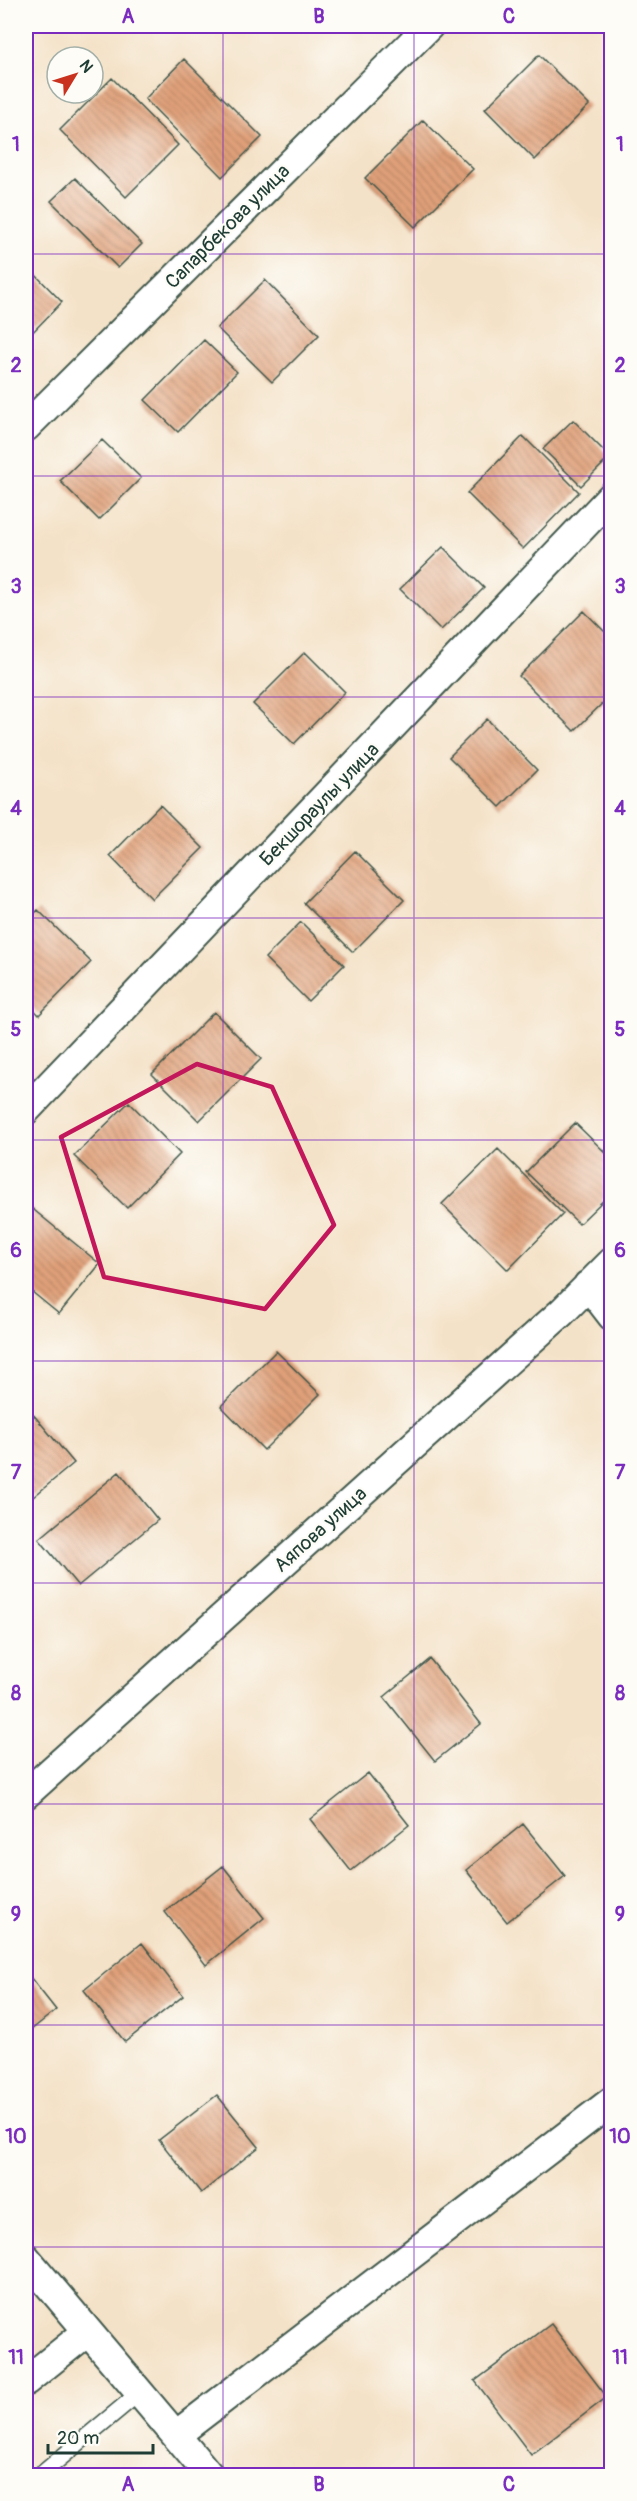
<svg xmlns="http://www.w3.org/2000/svg" width="637" height="2501" viewBox="0 0 637 2501" font-family="Pangolin,sans-serif">
	<defs>
		<pattern id="building-back-hatch" width="6" height="6" patternUnits="userSpaceOnUse" patternTransform="scale(1.5)"><rect width="6" height="6" fill="#e0a079"/><path d="M-1 5l2 2M0 0l6 6M5-1l2 2" fill="none" stroke="#b58464"/></pattern>
	</defs>
	<rect width="100%" height="100%" fill="#fdfcf7"/>
	<filter id="ink" filterUnits="userSpaceOnUse"><feTurbulence type="fractalNoise" baseFrequency=".0167" numOctaves="2"/><feDisplacementMap in="SourceGraphic" scale="12" xChannelSelector="R" yChannelSelector="G"/><feConvolveMatrix kernelMatrix="1 2 1 2 8 2 1 2 1" color-interpolation-filters="sRGB"/></filter>
	<filter id="wash" filterUnits="userSpaceOnUse"><feTurbulence type="fractalNoise" baseFrequency=".008" numOctaves="4" result="noise"/><feDisplacementMap in="SourceGraphic" scale="24" xChannelSelector="R" yChannelSelector="G"/><feGaussianBlur stdDeviation="1.35" result="paint"/><feColorMatrix in="noise" values="0 0 0 0 0 0 0 0 0 0 0 0 0 0 0 0 0 1.4 0 .05"/><feComposite in="paint" operator="in"/></filter>
	<g filter="url(#wash)">
		<rect width="100%" height="100%" fill="#f4e2c8"/>
		<g id="blocks">
			<path fill="url(#building-back-hatch)" d="M539,55l50,50 -54,55 -50,-51z
				M184,59l78,78 -40,40 -77,-78z
				M112,78l66,67 -52,52 -66,-67z
				M423,120l50,49 -58,58 -50,-49z
				M75,178l67,66 -24,24 -67,-67z
				M26,265l36,37 -36,37z
				M265,280l54,55 -47,47 -55,-54z
				M204,340l33,32 -59,60 -33,-32z
				M573,420l37,37 -29,29 -38,-37z
				M523,436l56,56 -56,57 -56,-56z
				M102,440l39,38 -42,42 -39,-39z
				M443,547l41,41 -43,42 -41,-41z
				M584,611l28,28v55l-38,37 -55,-55z
				M305,652l40,40 -51,52 -41,-40z
				M487,719l50,51 -37,37 -51,-50z
				M160,805l43,43 -51,51 -42,-43z
				M355,851l49,49 -51,52 -49,-49z
				M38,910l53,52 -52,53 -13,-14v-79z
				M301,922l43,43 -36,36 -43,-43z
				M214,1012l47,47 -62,62 -47,-47z
				M129,1102l51,52 -53,54 -53,-52z
				M575,1123l37,36v33l-33,32 -53,-52z
				M498,1149l65,65 -55,56 -66,-66z
				M29,1206l71,58 -41,50 -33,-27v-77z
				M276,1351l44,43 -56,56 -43,-44z
				M32,1413l42,50 -48,40v-85z
				M119,1472l39,48 -80,66 -39,-47z
				M430,1659l51,65 -46,37 -51,-64z
				M368,1773l41,52 -58,46 -41,-52z
				M523,1824l42,52 -58,46 -41,-52z
				M223,1866l41,52 -58,47 -41,-53z
				M142,1943l41,53 -58,46 -41,-52z
				M26,1972l30,38 -30,24z
				M217,2095l42,52 -58,46 -42,-53z
				M551,2324l56,73 -76,58 -56,-74z"/>
		</g>
	</g>
	<g filter="url(#ink)">
		<use href="#blocks" fill-opacity="0" stroke="#3f564a" stroke-width="1.5"/>
		<g fill="none" stroke-linecap="round" stroke-linejoin="round">
			<defs>
				<path id="lane" d="M39,2476l100,-83"/>
				<path id="street" d="M26,427l403,-401
					M26,1110l586,-614
					M588,1285l24,31
					M26,1794l536,-482 50,-50
					M26,2258l184,218
					M26,2381l61,-49
					M176,2435l436,-334"/>
			</defs>
			<use href="#lane" stroke="#3f564a" stroke-width="18"/>
			<use href="#street" stroke="#3f564a" stroke-width="32"/>
			<use href="#lane" stroke="#fff" stroke-width="15"/>
			<use href="#street" stroke="#fff" stroke-width="28"/>
		</g>
	</g>
	<path fill="none" stroke="#c2185b" stroke-width="4.5" stroke-linejoin="round" d="M197,1064l75,23 62,138 -69,84 -161,-32 -43,-140z"/>
	<path fill="none" stroke="#7b2cbf" stroke-width="1.5" stroke-opacity="0.55" d="M223,26v2450M414,26v2450M26,254h586M26,476h586M26,697h586M26,918h586M26,1140h586M26,1361h586M26,1583h586M26,1804h586M26,2025h586M26,2247h586"/>
	<g text-anchor="middle" stroke-width="4.5" stroke-linejoin="round" paint-order="stroke">
		<g font-size="20" fill="#1f3d34" stroke="#fdfcf7">
			<text transform="translate(227 226) rotate(-45)" y="7">Сапарбекова улица</text>
			<text transform="translate(319 804) rotate(-46)" y="7">Бекшораулы улица</text>
			<text transform="translate(320 1529) rotate(-42)" y="7">Аяпова улица</text>
		</g>
	</g>
	<rect width="637" height="2501" fill="none" stroke="#fdfcf7" stroke-width="66"/>
	<g transform="translate(75 75) rotate(52)"><circle r="28" fill="#fdfcf7" stroke="#a4b0a9" stroke-width="1.5"/>
	<path d="M0-4.5L10 22L0 15L-10 22Z" fill="#c8321e"/>
	<text y="-9" font-size="16" font-weight="bold" text-anchor="middle" fill="#1f3d34">N</text>
	</g>
	<path d="M48 2444v9h105v-9" fill="none" stroke="#1f3d34" stroke-width="3"/>
	<text x="57" y="2444" font-size="18" fill="#1f3d34" stroke="#fdfcf7" stroke-width="4.5" paint-order="stroke">20 m</text>
	<rect x="33" y="33" width="571" height="2435" fill="none" stroke="#7b2cbf" stroke-width="2"/>
	<g font-size="20" text-anchor="middle" font-weight="bold" fill="#7b2cbf">
		<text x="128" y="23">A</text>
		<text x="319" y="23">B</text>
		<text x="509" y="23">C</text>
		<text x="16" y="151">1</text>
		<text x="620" y="151">1</text>
		<text x="16" y="372">2</text>
		<text x="620" y="372">2</text>
		<text x="16" y="593">3</text>
		<text x="620" y="593">3</text>
		<text x="16" y="815">4</text>
		<text x="620" y="815">4</text>
		<text x="16" y="1036">5</text>
		<text x="620" y="1036">5</text>
		<text x="16" y="1257">6</text>
		<text x="620" y="1257">6</text>
		<text x="16" y="1479">7</text>
		<text x="620" y="1479">7</text>
		<text x="16" y="1700">8</text>
		<text x="620" y="1700">8</text>
		<text x="16" y="1921">9</text>
		<text x="620" y="1921">9</text>
		<text x="16" y="2143">10</text>
		<text x="620" y="2143">10</text>
		<text x="16" y="2364">11</text>
		<text x="620" y="2364">11</text>
		<text x="128" y="2491">A</text>
		<text x="319" y="2491">B</text>
		<text x="509" y="2491">C</text>
	</g>
</svg>
